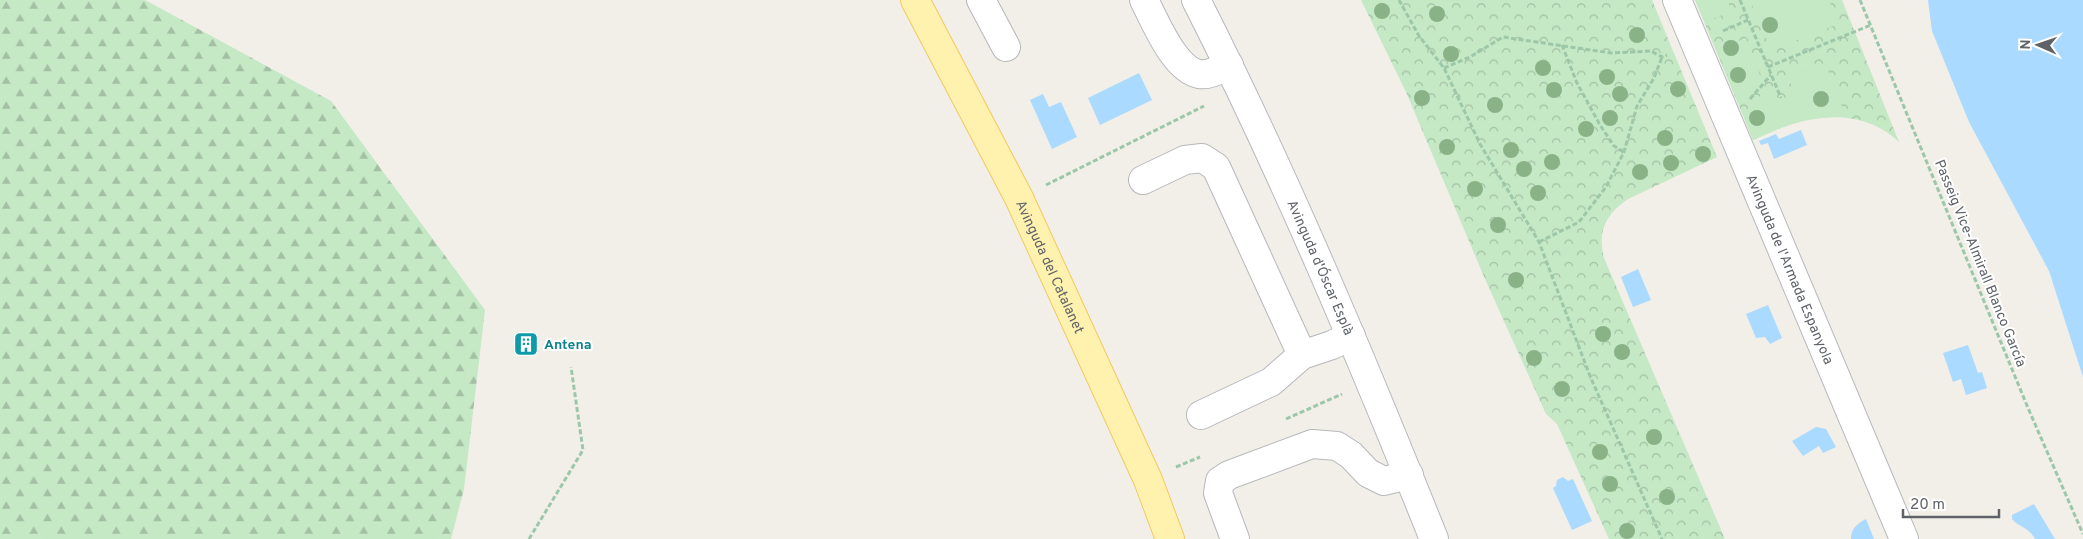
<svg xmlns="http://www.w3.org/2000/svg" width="2083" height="539" viewBox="0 0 2083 539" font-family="Overpass,sans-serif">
	<defs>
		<pattern id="forest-firs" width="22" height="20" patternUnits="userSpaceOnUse" patternTransform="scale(1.25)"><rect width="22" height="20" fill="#c5e8c5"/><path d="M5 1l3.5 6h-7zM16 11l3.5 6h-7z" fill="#a3c0a4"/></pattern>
		<pattern id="park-crowns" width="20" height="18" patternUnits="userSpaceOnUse" patternTransform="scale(1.25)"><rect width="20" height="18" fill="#c5e8c5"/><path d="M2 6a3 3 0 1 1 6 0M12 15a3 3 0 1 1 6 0" fill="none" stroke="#a3c0a4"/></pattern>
	</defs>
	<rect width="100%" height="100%" fill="#f1efe8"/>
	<path fill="url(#forest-firs)" d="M0,0h145l186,101 154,209 -21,179 -13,50h-451z"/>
	<path fill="url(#park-crowns)" d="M1361,0h291l65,157 -89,42c-22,15 -31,32 -24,59l121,281h-116l-52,-115 -11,-10 -61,-135 -79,-187z
		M1695,0h147l57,142c-26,-26 -68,-30 -103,-20 -14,4 -29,12 -43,18z"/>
	<path fill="#c5e8c5" d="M1695,0h32l5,11 -27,11z
		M1750,0h79l9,24 -67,26z
		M1746,38l14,37 -22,25 -21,-50z
		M1825,63l21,54c-41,0 -56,7 -93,23l-10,-25 24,-27 7,18 22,-9 -8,-20z"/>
	<path fill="#aadaff" d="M1928,0h155v377l-34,-106 -80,-149 -37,-91z
		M1139,73l13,27 -52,25 -12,-27z
		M1043,94l6,13 12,-5 16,35 -25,12 -22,-49z
		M1801,130l6,15 -33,14 -6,-16 -7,2 -2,-4 17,-7 3,5z
		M1638,269l13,31 -18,7 -12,-30z
		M1768,305l14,33 -12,6 -5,-7 -9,1 -10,-24z
		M1968,345l10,28 4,-1 5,16 -21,7 -5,-16 -8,3 -10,-29z
		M1816,427l10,2 10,18 -13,6 -4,-7 -16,10 -11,-15z
		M1563,477l5,4 5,-2 19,42 -20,9 -19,-42 3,-2 1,-6z
		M2034,504l21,35h-20c-7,-13 -16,-11 -23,-20v-4z
		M1866,519l8,20h-23c0,-11 6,-15 15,-20z"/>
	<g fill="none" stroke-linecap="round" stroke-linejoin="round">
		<defs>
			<g id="minor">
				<path d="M981,0l25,47"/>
				<path d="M1144,0c11,21 30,69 55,74 10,2 21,-5 30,-9"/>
				<path id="s1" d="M1196,0c89,175 165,357 238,539"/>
				<path id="s2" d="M1677,0l227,539"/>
				<path d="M1143,180l42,-20 17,-2 14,9 86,188"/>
				<path d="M1201,415l70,-33 31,-27 30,-10 19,-9"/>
				<path d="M1235,539l-17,-46 2,-12 9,-6 83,-31 25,2 14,9 17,18 16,8 25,-6"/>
			</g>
			<g id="major">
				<path id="s3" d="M915,0l104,198 129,282 22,59"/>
			</g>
		</defs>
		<use href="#minor" stroke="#b5b8bc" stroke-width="30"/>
		<use href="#major" stroke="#f2c960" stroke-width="30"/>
		<path stroke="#9cc7a9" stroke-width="3" stroke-dasharray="5 2.5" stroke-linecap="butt" d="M1399,0l20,36 25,32 36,76 59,98 51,134 72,163
			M1740,0l41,98
			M1860,0l168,408 55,126
			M1723,31l25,-11
			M1562,45l15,38 23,42 14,21 10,6
			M1768,67l103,-42
			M1444,68l26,-11 33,-20 108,16 40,-2 11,6 5,-2
			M1750,99l21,-24
			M1046,185l158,-79
			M1539,242l40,-20 27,-35 18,-35 13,-46 17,-28 8,-21
			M1286,419l56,-25
			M1176,467l24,-10
			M529,539l54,-89 -12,-83"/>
		<use href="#minor" stroke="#fff" stroke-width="28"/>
		<use href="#major" stroke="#fff2af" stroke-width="28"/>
	</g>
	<g fill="#89b387">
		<circle cx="1382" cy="11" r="8"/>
		<circle cx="1437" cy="14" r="8"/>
		<circle cx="1770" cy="25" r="8"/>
		<circle cx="1637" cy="35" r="8"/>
		<circle cx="1731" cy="48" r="8"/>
		<circle cx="1451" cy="54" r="8"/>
		<circle cx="1543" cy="68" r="8"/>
		<circle cx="1738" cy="75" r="8"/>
		<circle cx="1607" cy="77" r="8"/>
		<circle cx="1678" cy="89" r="8"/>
		<circle cx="1554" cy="90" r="8"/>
		<circle cx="1620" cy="94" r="8"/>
		<circle cx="1422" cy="98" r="8"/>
		<circle cx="1821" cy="99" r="8"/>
		<circle cx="1495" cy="105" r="8"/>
		<circle cx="1610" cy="118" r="8"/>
		<circle cx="1757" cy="118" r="8"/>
		<circle cx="1586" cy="129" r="8"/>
		<circle cx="1665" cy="138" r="8"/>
		<circle cx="1447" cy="147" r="8"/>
		<circle cx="1511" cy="150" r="8"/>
		<circle cx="1703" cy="154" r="8"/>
		<circle cx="1552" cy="162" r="8"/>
		<circle cx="1671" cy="163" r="8"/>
		<circle cx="1524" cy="169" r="8"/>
		<circle cx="1640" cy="172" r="8"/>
		<circle cx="1475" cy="189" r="8"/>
		<circle cx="1538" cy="193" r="8"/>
		<circle cx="1498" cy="225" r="8"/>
		<circle cx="1516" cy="280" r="8"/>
		<circle cx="1603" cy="334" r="8"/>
		<circle cx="1622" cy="352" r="8"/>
		<circle cx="1534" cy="358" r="8"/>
		<circle cx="1562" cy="389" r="8"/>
		<circle cx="1654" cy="437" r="8"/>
		<circle cx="1600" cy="452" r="8"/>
		<circle cx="1610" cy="484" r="8"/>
		<circle cx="1667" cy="497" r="8"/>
		<circle cx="1627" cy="531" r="8"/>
	</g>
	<defs>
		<symbol id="building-square" viewBox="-11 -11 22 22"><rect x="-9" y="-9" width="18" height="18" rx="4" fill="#0f9aa8" stroke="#fff"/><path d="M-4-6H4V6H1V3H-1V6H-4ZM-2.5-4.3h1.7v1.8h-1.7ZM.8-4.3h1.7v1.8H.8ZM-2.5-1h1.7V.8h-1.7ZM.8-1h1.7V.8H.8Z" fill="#fff"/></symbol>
	</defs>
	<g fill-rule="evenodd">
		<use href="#building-square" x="512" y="330" width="28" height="28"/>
	</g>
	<g text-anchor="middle" stroke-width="4" stroke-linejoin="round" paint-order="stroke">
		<g font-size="14" fill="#5f6368" stroke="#fff">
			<text transform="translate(1981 263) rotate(68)" y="5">Passeig Vice-Almirall Blanco García</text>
			<text dy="5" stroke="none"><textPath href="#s3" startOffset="299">Avinguda del Catalanet</textPath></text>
			<text dy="5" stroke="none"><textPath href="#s1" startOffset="295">Avinguda d'Óscar Esplà</textPath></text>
			<text dy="5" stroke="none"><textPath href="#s2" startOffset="292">Avinguda de l'Armada Espanyola</textPath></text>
		</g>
		<g font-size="14" font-weight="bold" fill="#0d838f" stroke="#fff" text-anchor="start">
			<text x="544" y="349">Antena</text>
		</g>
	</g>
	<g transform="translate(2038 45) rotate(272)" stroke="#ffffff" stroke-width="4" paint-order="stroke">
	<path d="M0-4L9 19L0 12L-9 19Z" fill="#5f6368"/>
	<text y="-8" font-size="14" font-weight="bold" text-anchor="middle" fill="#5f6368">N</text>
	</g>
	<path d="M1903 509v8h96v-8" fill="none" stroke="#5f6368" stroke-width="2.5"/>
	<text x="1910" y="509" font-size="15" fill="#5f6368" stroke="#ffffff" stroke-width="4" paint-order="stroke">20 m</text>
</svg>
